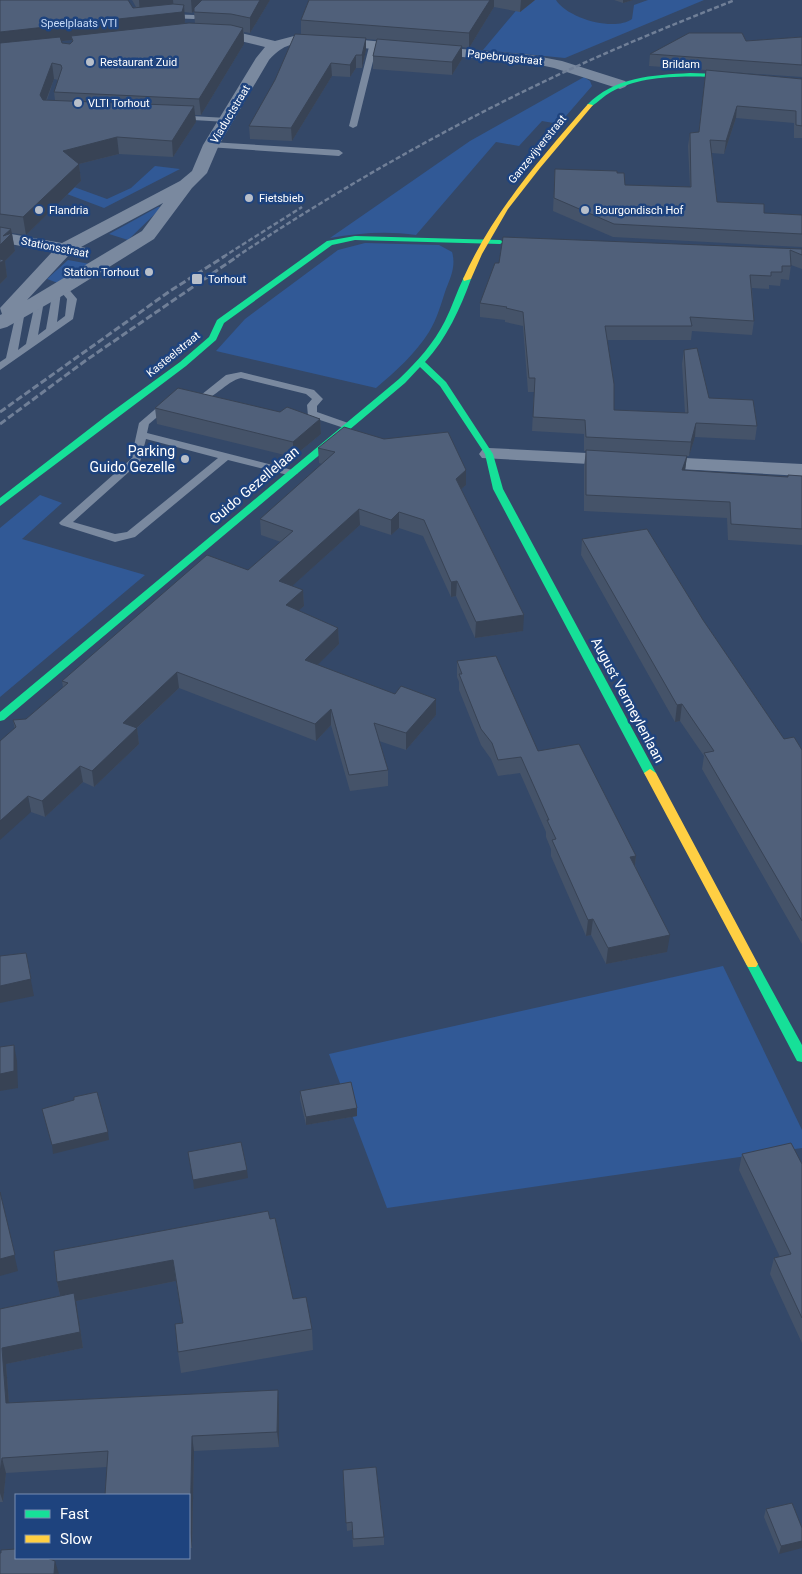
<svg xmlns="http://www.w3.org/2000/svg" width="802" height="1574" viewBox="0 0 802 1574" font-family="Roboto,sans-serif">
	<rect width="100%" height="100%" fill="#344868"/>
	<path fill="#315996" d="M525,0h31c11,18 58,32 76,19l2,-14 14,-5h56l-139,58 -82,-8z
		M584,77l6,4 2,5 -33,38 -17,-3 -23,25 -23,-4 -80,93c-29,-4 -57,-2 -86,3l140,-97z
		M155,166l25,3 -76,39 -37,-14 7,-7 33,12 24,-11z
		M158,207h4l-34,33 -19,-6z
		M365,243l74,2 13,7c4,13 -1,25 -6,37 -5,15 -9,30 -17,43 -13,21 -34,40 -53,56l-160,-37 29,-32 93,-69z
		M68,260l22,4 -32,19 -11,-4z
		M40,495l22,8 -40,36 123,36 -145,122v-169z
		M723,966l79,164v18l-415,60 -58,-154z"/>
	<g fill="none" stroke-linecap="round" stroke-linejoin="round">
		<path fill="#7a899f" fill-rule="evenodd" d="M165,14l29,1 4,2 -4,2 -26,-1 -4,-2z
			M370,43l7,2 -20,81 -4,2 -4,-2z
			M173,115l54,3 4,2 -4,2 -51,-3 -4,-2z
			M211,142l128,8 4,3 -4,3 -131,-9v-4z
			M63,285l3,1 11,13 -4,20 -73,51v-8l6,-4 11,-49h6l2,2 -7,39 8,-6 10,-45 3,-1 5,3 -6,34 8,-6 7,-39h6l2,2 -4,30 8,-6 2,-17 -9,-11z
			M241,372l73,18 9,9 -6,7v6l34,12 1,2 -5,3 -39,-13 -1,-11 5,-6 -6,-5 -65,-16c-17,3 -38,36 -55,20l5,-3h10l25,-20z
			M171,398l5,3 -27,23 -2,9 149,38 2,2 -6,3 -64,-16 -93,77 -20,5 -54,-17 -2,-2 2,-2 70,-62 8,-36 28,-24zM146,439l72,19 -91,74 -12,2 -42,-12 67,-60z"/>
		<path fill="#7a899f" fill-rule="evenodd" d="M210,30l22,1 43,10 19,-5h24l213,19 31,6 63,20 3,3 -3,3 -5,2 -66,-21 -23,-5 -213,-19c-24,0 -31,-3 -49,16l-50,85 -12,28 -15,15 -38,51 -85,53 -62,35 -7,2v-14l2,-1 -2,-6 52,-56 -52,-10v-10l62,11 118,-62 12,-10 11,-26 53,-87 9,-11 -33,-8 -27,-2 -2,-3 2,-3zM163,203l-21,28 -115,69 42,-45 11,2 6,-1 3,-4 -3,-4 -5,-1z
			M489,448l313,16v12l-320,-18 -3,-4 3,-4z"/>
		<path fill="#16e098" fill-rule="evenodd" d="M690,73l31,1 81,8v4c-52,-6 -145,-21 -191,6 -7,4 -13,10 -19,14l-5,-1c27,-28 66,-30 103,-32z
			M355,236l145,4 4,2 -4,2 -145,-4 -23,5 -108,78 -8,17 -30,26 -186,140v-8l106,-82 74,-54 29,-25 8,-17 110,-79z
			M464,277l7,2c-11,30 -24,59 -46,83l21,20 47,72 10,35 153,284 -2,3h-8l-2,-3 -151,-284 -8,-35 -45,-68 -20,-19 -15,16 -401,337 -4,1v-9l399,-333c18,-17 35,-36 46,-58 7,-14 12,-30 19,-44z
			M752,959l4,2 46,84v17l-5,-1 -51,-97 2,-3z"/>
		<path fill="#ffcf43" fill-rule="evenodd" d="M588,104l5,1 -53,63 -32,41 -26,45 -11,25 -7,2 -1,-2c30,-67 77,-120 125,-175z
			M650,769l6,4 102,191 -2,3h-8l-2,-3 -102,-191z"/>
		<path stroke="#707f97" stroke-width="2.5" stroke-dasharray="5 2.5" stroke-linecap="butt" d="M223,257l79,-50
			M236,257c97,-64 199,-123 303,-173 64,-31 130,-58 196,-84"/>
		<path stroke="#707f97" stroke-width="3" stroke-dasharray="7 3" stroke-linecap="butt" d="M0,412l170,-121 55,-35
			M0,424l85,-63 153,-105"/>
	</g>
	<path fill="#455369" fill-rule="evenodd" d="M0,0l133,8 3,-1 -4,-7h138l-20,33 -6,-1v12l-43,71h-6l1,7 -23,35 -54,-3 -40,10 2,17 -55,54 -14,-2 3,18 -10,10 2,16 -7,7zM194,11l1,13h-11l1,-4 -1,-8 8,1zM72,40v2l-2,2 -8,-1v-2zM54,79l4,1 -4,12 1,8h-8z
		M309,0h226l-15,12 -26,-5 -25,41 -7,-1v12l-10,16 -79,-6v-13l4,-16 -11,-1v11l-4,18h-6l-6,9 -18,-1 -40,65 -42,-2 -1,-13 52,-92v-14z
		M614,0h19l-10,3z
		M802,37v40l-73,-5 73,7v59h-8v-15l-58,-5 -12,36 -12,-1 5,49 47,11 38,2v32l-189,-10 -60,-26 2,-42 62,4 8,12 65,2 -2,-41 2,-13 9,-1 7,-62 -57,-4 1,-12 96,-13z
		M802,249v20l-11,-4 -2,15 -8,-1 -1,7 -11,-1v4l-17,-1 2,33 -2,14 -60,-4 -1,9h-84l7,70 71,3 -3,-49 2,-14 25,48 48,28 -2,14 -60,-3 -6,19h-2l-2,14 102,7 15,-1v69l-74,-5 -1,-22 -143,-7v-45l2,-15h-2v-17l-52,-3 2,-39h-6l-5,-66 -18,-4v-2l-25,-3v-14l19,-40z
		M155,408l125,4 40,7 1,15 -28,23 -136,-33z
		M318,448l148,22v15l-5,4 62,142 -48,7 -19,-42 -5,1 -28,-61 -24,-8 -8,7 -31,-10 -68,61 11,4 1,16 -6,5 40,17 1,16 -22,21 119,50 -30,35 -27,-9 9,29v16l-38,5 -19,-66 -15,16 -137,-53 -42,40 2,16 -45,43 -11,-5 -38,35 -14,-5 -18,-92 13,-1 37,-32 -1,-6 186,-111 33,-28 -20,-7 -1,-16 62,-55 -3,-1z
		M582,539l121,81 81,119 18,11v194l-100,-175 2,-13 -24,-35 -5,1 -94,-167z
		M457,661l81,90 98,105 -1,9 32,87 -61,12 -15,-29 -5,1 -35,-80v-7l-5,-12v-5l-26,-59 -22,3 -7,-17 -10,-14 -22,-55v-8l-2,-5z
		M300,1091l57,17v8l-51,9 -6,-26z
		M742,1154l60,10v179l-32,-69 4,-16 6,-1 -41,-87z
		M270,1219l23,80 19,30 1,21 -132,23 -3,-21 5,-29 -7,-42 -100,20 7,47 -77,16 3,39 270,3v41l-85,4 -2,97h-3v-53l-82,-28 -101,6 -3,29h-3v-193l60,-13 -3,-14z
		M343,1470l41,67v8l-31,2 -1,-17 -5,1z
		M766,1509l36,19 -23,26 -15,-37z"/>
	<path fill="#384355" d="M139,0h34l1,11 -34,4z
		M191,0h13l-12,13z
		M260,0h10l-20,33v-15z
		M490,0h4v7l-25,41v-15z
		M521,0h14l-15,12z
		M623,0h10l-10,3z
		M184,5l1,15 -1,8 -113,8 1,4 -72,8v-16z
		M243,28l1,16 -43,71 -2,-16z
		M366,38v12l-4,18v-13z
		M462,46v13l-10,16v-13z
		M356,55v13l-6,9v-12z
		M52,63l2,16 -12,32 -2,-16z
		M331,63l1,13 -40,65 -1,-13z
		M194,106l2,16 -23,35 -1,-16z
		M737,106l-1,12 -12,36 2,-13z
		M117,137l2,17 -40,10 2,17 -55,54 -3,-18 40,-66z
		M11,229l4,22 -10,10 2,16 -7,7v-39l3,-9z
		M320,419l1,15 -28,23v-15z
		M696,423l-1,14 -6,19 2,-14z
		M687,456l-2,15 -3,-1z
		M466,470v15l-11,9 1,-15z
		M359,509l1,16 -80,72 -1,-16z
		M399,512v16l-8,7v-15z
		M457,581l-1,15 -5,1v-15z
		M303,590l1,16 -17,15 -1,-16z
		M524,615l-1,16 -48,7 1,-16z
		M338,628l1,16 -33,32 -1,-16z
		M177,672l2,16 -54,51 -2,-16z
		M436,699v16l-30,35v-17z
		M682,704l-2,17 -5,1 2,-17z
		M331,709v16l-15,16 -1,-17z
		M137,728l2,16 -45,43 -2,-16z
		M80,766l3,16 -38,35 -3,-16z
		M28,796l3,16 -31,28v-19z
		M636,856l-2,16 -4,-15z
		M593,919l-2,16 -5,1 2,-16z
		M670,935l-3,17 -61,12 2,-16z
		M29,970l5,26 -34,7v-17z
		M14,1045l3,16 1,27 -18,3v-17z
		M357,1108v8l-51,9v-8z
		M108,1132l1,8 -56,14 -1,-9z
		M247,1170l1,8 -54,11 -1,-9z
		M0,1192l18,79 -18,5z
		M173,1260l3,21 -100,20 7,47 -77,16 4,54 -4,-15 -4,-55 60,-44 -5,-22z
		M278,1390l1,16v41l-2,-15z
		M192,1436l2,15 -2,97 -2,-15z
		M2,1458l4,15 -3,29 -3,-9v-20z
		M802,1541v7l-23,6 2,-8z
		M55,1561l4,13h-5z"/>
	<path fill="#50607a" stroke="#384355" d="M0,0h128l5,8 40,-4 11,1 -2,7 -182,20z
		M202,0h58l-10,18 -19,-4 -37,-2v-4z
		M309,0h181l-21,33 -168,-13z
		M189,23l42,2 12,3 -44,71 -145,-7 8,-24 -1,-3 -9,-2 -12,32 3,5 151,6 -22,35 -55,-4 -54,14 16,13 -56,53 -23,-3v-171l60,-6 2,6 8,1 3,-3 -2,-5z
		M689,33h53l4,8 56,-4v28l-152,-11z
		M295,34l71,4 -4,17h-6l-6,10 -19,-2 -40,65 -42,-2 26,-46z
		M377,39l85,7 -10,16 -79,-6z
		M706,70l96,9v47l-6,-1v-14l-59,-5 -11,35 -16,-1 7,62 47,2v9l38,2v19l-188,-10 -60,-26 1,-29 62,2v2h7l1,12 66,2 -1,-54 9,-1z
		M0,227l11,2 -8,7 9,-3 -12,12z
		M503,237l299,12v6l-12,-5 1,16h-9v6h-11v4l-21,-1 4,46 -64,-4 2,9h-87l9,58v26l74,3 -4,-63 13,-2 12,50 44,2 4,26 -61,-3 -5,19 -105,-5 -1,-17 -52,-3 2,-39h-6l-6,-66 -17,-4 1,-1 -27,-4 15,-40h4z
		M0,259l4,1 -4,3z
		M178,388l102,24 7,-5 33,12 -27,23 -138,-34z
		M344,427l40,12 64,-7 18,38 -10,9 68,136 -48,7 -19,-41 -6,1 -27,-62 -25,-8 -8,8 -32,-11 -80,72 24,9 -17,15 52,23 -33,32 90,34 6,-8 35,13 -30,34 -32,-10 14,47 -39,5 -18,-66 -16,15 -138,-52 -54,51 14,5 -45,43 -12,-5 -38,35 -14,-5 -28,25v-80l16,-14 -3,-7 13,-1 42,-36 -6,-2 145,-126 41,15 45,-39 -33,-12 75,-67 -17,-4z
		M586,450l101,6 -5,14 106,7v-2l14,1v53l-71,-5 -1,-22 -144,-7z
		M647,529l56,91 81,119 10,-2 8,13v171l-98,-168 10,-2 -32,-47 -5,1 -95,-166z
		M496,656l42,95 41,-7 57,112 -6,1 40,78 -62,13 -15,-29 -5,1 -36,-80 4,-1 -9,-19h2l-28,-63 -23,3 -6,-17 -11,-14 -22,-55h3l-5,-13z
		M26,953l5,26 -31,7v-30z
		M14,1045v26l-14,3v-27z
		M351,1082l6,26 -51,9 -6,-26z
		M97,1092l11,40 -56,13 -10,-36 32,-9v-3z
		M241,1142l6,28 -54,10 -5,-28z
		M791,1143l11,21v154l-28,-60 17,-4 -49,-100z
		M0,1192l15,63 -15,4z
		M268,1211l2,8 5,-1 18,81 13,-2 6,32 -134,23 -3,-28 8,-1 -10,-63 -116,22 -3,-31z
		M74,1293l6,39 -78,16 4,55 272,-13 -1,42 -85,4 -2,97h-1v-38h-84l3,-44 -106,7 -2,15v-164z
		M376,1467l8,70 -31,2 -1,-17 -6,1 -3,-53z
		M792,1503l10,25v13l-21,5 -15,-37z
		M16,1549v9h31l8,3 -1,13h-54v-21h1v-3z"/>
	<g fill="#b8bfca" stroke="#1e437e" stroke-width="2">
		<circle cx="90" cy="62" r="5"/>
		<circle cx="78" cy="103" r="5"/>
		<circle cx="249" cy="198" r="5"/>
		<circle cx="39" cy="210" r="5"/>
		<circle cx="585" cy="210" r="5"/>
		<circle cx="149" cy="272" r="5"/>
		<rect x="191" y="273" width="12" height="12" rx="2.5"/>
		<circle cx="185" cy="459" r="5"/>
	</g>
	<g text-anchor="middle" stroke-width="5" stroke-linejoin="round" paint-order="stroke">
		<g font-size="11" fill="#c6d9f6" stroke="#1e437e">
			<text x="79" y="27">Speelplaats VTI</text>
		</g>
		<g font-size="11" fill="#fff" stroke="#1e437e">
			<text transform="translate(505 57) rotate(6)" y="4">Papebrugstraat</text>
			<text x="681" y="68">Brildam</text>
			<text transform="translate(230 114) rotate(-59)" y="4">Viaductstraat</text>
			<text transform="translate(537 149) rotate(-51)" y="4">Ganzevijverstraat</text>
			<text transform="translate(55 247) rotate(11)" y="4">Stationsstraat</text>
			<text transform="translate(173 354) rotate(-39)" y="4">Kasteelstraat</text>
		</g>
		<g font-size="11" fill="#fff" stroke="#1e437e" text-anchor="start">
			<text x="100" y="66">Restaurant Zuid</text>
			<text x="88" y="107">VLTI Torhout</text>
			<text x="259" y="202">Fietsbieb</text>
			<text x="49" y="214">Flandria</text>
			<text x="595" y="214">Bourgondisch Hof</text>
			<text x="139" y="276" text-anchor="end">Station Torhout</text>
			<text x="208" y="283">Torhout</text>
		</g>
		<g font-size="14" fill="#fff" stroke="#1e437e" text-anchor="end">
			<text x="175" y="456">Parking<tspan x="175" dy="16">Guido Gezelle</tspan></text>
		</g>
		<g font-size="14" fill="#fff" stroke="#1e437e">
			<text transform="translate(254 485) rotate(-40)" y="5">Guido Gezellelaan</text>
			<text transform="translate(628 700) rotate(62)" y="5">August Vermeylenlaan</text>
		</g>
	</g>
	<rect x="15" y="1494" width="175" height="65" fill="#1e437e" stroke="#788eb2"/>
	<rect x="25" y="1510" width="25" height="8" fill="#16e098" stroke="#788eb2"/>
	<text x="60" y="1519" font-size="15" fill="#ffffff">Fast</text>
	<rect x="25" y="1535" width="25" height="8" fill="#ffcf43" stroke="#788eb2"/>
	<text x="60" y="1544" font-size="15" fill="#ffffff">Slow</text>
</svg>
